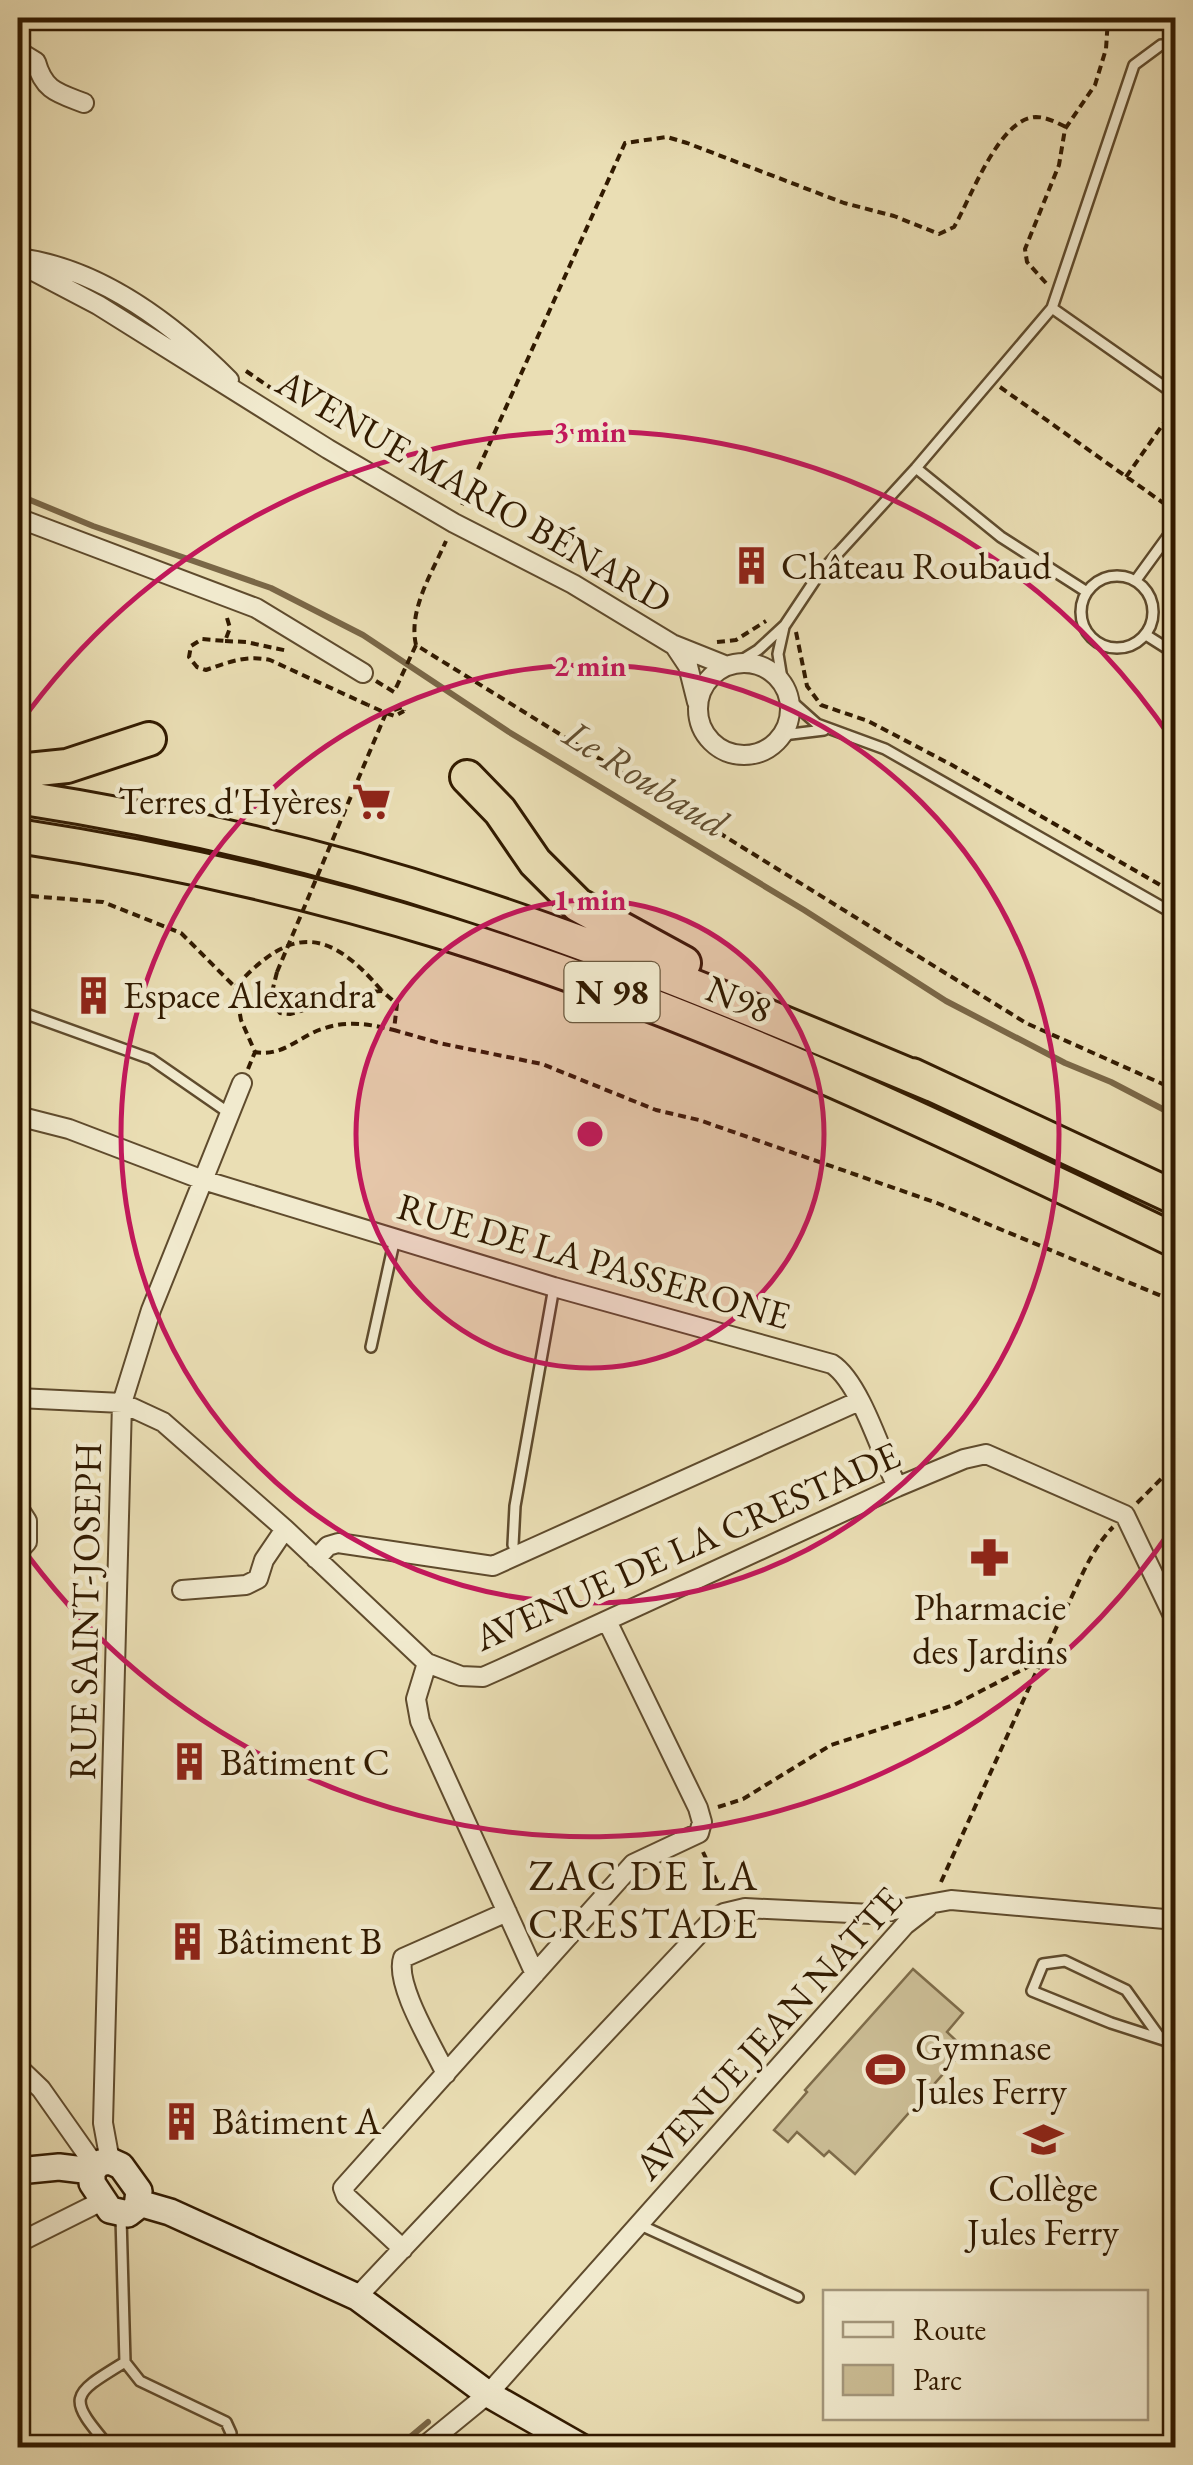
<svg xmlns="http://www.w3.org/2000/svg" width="1193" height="2465" viewBox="0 0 1193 2465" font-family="'EB Garamond',serif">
	<rect width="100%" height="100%" fill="#eadeb4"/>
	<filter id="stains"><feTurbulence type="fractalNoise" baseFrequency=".002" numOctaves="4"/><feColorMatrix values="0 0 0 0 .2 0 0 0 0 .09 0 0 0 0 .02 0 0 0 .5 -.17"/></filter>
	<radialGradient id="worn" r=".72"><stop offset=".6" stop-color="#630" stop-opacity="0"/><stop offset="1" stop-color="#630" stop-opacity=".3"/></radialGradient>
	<path fill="#cbbd95" stroke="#7e6c4a" stroke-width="2.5" d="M913,1969l50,44 -16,19 18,17 -110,125 -26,-23 -5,5 -27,-24 -9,10 -14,-12 33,-38 -2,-2z"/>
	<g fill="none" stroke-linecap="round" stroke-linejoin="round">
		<path stroke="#7a6747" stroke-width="6" d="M18,495l75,31 178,62 92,47 146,97 295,178 142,91 119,62 46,19 65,34
			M397,2448l31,-26"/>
		<defs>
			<path id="lane" d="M1052,308l124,87
				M916,468l85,69 86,55
				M1081 612a36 36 0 1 1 72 0a36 36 0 1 1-72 0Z
				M1136,580l40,-55
				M1146,635l30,19
				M737,663l21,-13 27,-25 34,-51 97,-106 136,-160 82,-243 27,-20h15
				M783,685l-5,-31 6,-27
				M789,699l28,25 68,25 291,166
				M783,735l41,-5
				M18,1011l133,48 78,54
				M371,1347l24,-109
				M513,1545l2,-39 39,-219
				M1161,2039l-35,-49 -61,-29 -22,3 -11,27 79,32 65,21
				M121,2217l4,145 15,19 86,41 5,11 -3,15
				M638,2224l160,73
				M110,2448c-43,-51 -41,-52 15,-86"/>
			<path id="street" d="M18,51l18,11c8,29 22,31 48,41
				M18,258c82,10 154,65 211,122
				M18,263l80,42 230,144 126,74 119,61 99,60 55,22
				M18,518l238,90 107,65
				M676,648l12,18 9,36
				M698 709a46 46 0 1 1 92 0a46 46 0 1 1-92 0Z
				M18,1116l51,13 134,51 351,107 278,77c28,18 50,91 65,123
				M18,1398l104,5 41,19 122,107 142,134 34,13 22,1 18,-8 396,-182 67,-28 22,-5 139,61 51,107
				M18,1507l9,14v21l-9,10
				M316,1559l12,-13 10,-3 155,23 366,-165
				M182,1590l64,-5 12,-6 6,-19 21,-31
				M427,1663l-11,36 4,22 115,253
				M18,2067l23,22 55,78
				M446,2074c-12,-26 -52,-90 -43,-116l104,-46
				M110,2161l-7,-38 19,-720 29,-93 91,-227
				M18,2243l84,-42
				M403,2249l-57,-53 -3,-8 290,-324 66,-31 3,-11 -4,-14 -91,-187
				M357,2297l355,-377 12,-7 21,-5 127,6 79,-14 225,20
				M422,2448l66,-54 417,-469 22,-17
				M1171,2448l5,-11"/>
			<path id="secondary" d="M110,2161l11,5 18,25 -2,16 -9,7 -18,-4 -18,-27v-12l8,-8z
				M18,2171l41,-4 33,4
				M139,2203l31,9 187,85 131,97 95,54"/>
			<path id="highway" d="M18,771l49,-5 82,-27
				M467,777l33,34 35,51 43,43 106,58
				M18,797c148,23 299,57 442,104 161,52 317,119 473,184
				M18,836c144,22 287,54 427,97 252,78 493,193 731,308
				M912,1075l264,123"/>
		</defs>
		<use href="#lane" stroke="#5f4b2d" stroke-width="14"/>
		<use href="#street" stroke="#5f4b2d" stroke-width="22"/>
		<use href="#secondary" stroke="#311a00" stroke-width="30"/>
		<use href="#highway" stroke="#311a00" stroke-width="38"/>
		<path stroke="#311a00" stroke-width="4" stroke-dasharray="8 5" stroke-linecap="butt" d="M1027,20v-2
			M1046,283l-19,-21 -2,-13 34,-84 6,-36 30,-44 11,-36 2,-31
			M246,371l50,34
			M1000,387l176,125
			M1126,477l49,-70
			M462,505l163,-362 42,-6 20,6 157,60 50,13 45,18 15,-7c17,-29 45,-109 82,-110 11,0 21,6 30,10
			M227,618l3,10 -5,13 -23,-2 -11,7 -2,11 8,10 9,3c22,-8 41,-15 64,-10l98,45
			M796,632l11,54 14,19 47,16 84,44 224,129
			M225,641l21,1 42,9
			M717,642l19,-2 30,-19
			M416,645c-8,-35 16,-72 30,-104
			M376,681l18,11 22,-47 610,378 150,67
			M394,710l9,-3 1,4
			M386,713l9,3 9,-5
			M18,895l85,7 78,31 54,54 6,33 14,32c28,5 43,-15 67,-23 25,-9 47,-5 72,1
			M277,972l-7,28 10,13 10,1 77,-22 15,-1 15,13 -3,26 45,13 103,21 114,46 43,10 238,83 239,99
			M236,986c57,-62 93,-57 146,5
			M248,1069l7,-17
			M1137,1503l27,-27 12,-19
			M718,1807l25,-8 88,-54 123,-40 85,-44
			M703,1852l19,41
			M941,1882l116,-256c19,-33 29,-71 56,-99"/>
		<use href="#lane" stroke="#f1eace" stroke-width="9"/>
		<use href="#street" stroke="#f1eace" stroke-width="18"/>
		<use href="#secondary" stroke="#f1eace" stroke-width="25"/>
		<use href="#highway" stroke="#eadeb4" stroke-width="32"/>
		<path stroke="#311a00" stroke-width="4" stroke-dasharray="8 5" stroke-linecap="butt" d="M277,972l109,-259 -18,-8"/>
	</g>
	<circle cx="590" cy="1134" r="234" fill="#c2185b" fill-opacity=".12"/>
	<g fill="none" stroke="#c2185b" stroke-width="5">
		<circle cx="590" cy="1134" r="234"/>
		<circle cx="590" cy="1134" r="469"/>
		<path d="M1173 1527A703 703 0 0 1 18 1542M18 726A703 703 0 0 1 1173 741"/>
	</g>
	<defs>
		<symbol id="building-bare" viewBox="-9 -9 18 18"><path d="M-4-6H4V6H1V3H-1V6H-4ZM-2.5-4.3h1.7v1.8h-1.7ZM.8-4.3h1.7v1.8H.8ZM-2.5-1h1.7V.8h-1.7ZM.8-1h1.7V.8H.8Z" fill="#8f2418" stroke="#f1eace" stroke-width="2.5" paint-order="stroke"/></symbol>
		<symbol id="supermarket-bare" viewBox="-9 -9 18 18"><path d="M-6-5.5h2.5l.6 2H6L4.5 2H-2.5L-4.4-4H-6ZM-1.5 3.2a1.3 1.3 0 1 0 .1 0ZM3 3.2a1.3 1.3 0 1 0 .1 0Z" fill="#8f2418" stroke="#f1eace" stroke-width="2.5" paint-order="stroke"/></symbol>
		<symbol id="pharmacy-bare" viewBox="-9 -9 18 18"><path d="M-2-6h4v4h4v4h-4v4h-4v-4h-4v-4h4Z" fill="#8f2418" stroke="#f1eace" stroke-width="2.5" paint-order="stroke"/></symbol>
		<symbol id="stadium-bare" viewBox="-9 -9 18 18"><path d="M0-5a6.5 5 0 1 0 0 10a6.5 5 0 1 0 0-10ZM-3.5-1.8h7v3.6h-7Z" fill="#8f2418" stroke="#f1eace" stroke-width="2.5" paint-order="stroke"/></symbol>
		<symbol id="school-bare" viewBox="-9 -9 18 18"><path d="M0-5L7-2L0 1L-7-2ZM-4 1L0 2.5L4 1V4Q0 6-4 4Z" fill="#8f2418" stroke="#f1eace" stroke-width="2.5" paint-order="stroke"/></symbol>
	</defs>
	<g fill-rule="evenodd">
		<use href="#building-bare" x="724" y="538" width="55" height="55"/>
		<use href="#supermarket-bare" x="344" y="774" width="55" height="55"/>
		<use href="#building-bare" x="66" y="968" width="55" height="55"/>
		<use href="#pharmacy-bare" x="962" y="1530" width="55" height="55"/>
		<use href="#building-bare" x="162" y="1734" width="55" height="55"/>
		<use href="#building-bare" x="160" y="1914" width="55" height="55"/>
		<use href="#stadium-bare" x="858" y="2042" width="55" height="55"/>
		<use href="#building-bare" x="154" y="2094" width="55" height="55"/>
		<use href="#school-bare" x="1016" y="2112" width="55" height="55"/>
	</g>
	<g text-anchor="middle" stroke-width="9" stroke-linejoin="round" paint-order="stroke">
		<rect fill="#f1eace" stroke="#6b583e" stroke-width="2.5" x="564.5" y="962" width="95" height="60" rx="8"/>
		<g font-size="35" font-weight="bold" fill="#311a00">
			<text x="612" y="1004">N 98</text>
		</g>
		<g font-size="38" fill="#311a00" stroke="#f1eace">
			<text transform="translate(474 491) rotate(30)" y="13">AVENUE MARIO BÉNARD</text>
			<text transform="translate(739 999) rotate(22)" y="13">N98</text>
			<text transform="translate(594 1261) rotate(16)" y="13">RUE DE LA PASSERONE</text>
			<text transform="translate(687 1546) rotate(-24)" y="13">AVENUE DE LA CRESTADE</text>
			<text transform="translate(85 1611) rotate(-89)" y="13">RUE SAINT-JOSEPH</text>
			<text transform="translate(768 2033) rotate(-48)" y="13">AVENUE JEAN NATTE</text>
		</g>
		<g font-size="38" fill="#311a00" stroke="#f1eace" text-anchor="start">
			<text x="781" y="579">Château Roubaud</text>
			<text x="342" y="814" text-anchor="end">Terres d'Hyères</text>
			<text x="123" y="1008">Espace Alexandra</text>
			<text x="990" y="1620" text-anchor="middle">Pharmacie<tspan x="990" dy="44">des Jardins</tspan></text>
			<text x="220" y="1775">Bâtiment C</text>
			<text x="217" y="1954">Bâtiment B</text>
			<text x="915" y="2060">Gymnase<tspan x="915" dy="44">Jules Ferry</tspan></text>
			<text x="212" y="2134">Bâtiment A</text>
			<text x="1043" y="2201" text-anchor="middle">Collège<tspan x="1043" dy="44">Jules Ferry</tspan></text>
		</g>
		<g font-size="40" font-style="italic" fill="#624e30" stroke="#f1eace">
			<text transform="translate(646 778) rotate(32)" y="14">Le Roubaud</text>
		</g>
		<g font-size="42" letter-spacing="2.5" fill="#311a00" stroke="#f1eace">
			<text x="644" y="1890">ZAC DE LA<tspan x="644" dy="48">CRESTADE</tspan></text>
		</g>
	</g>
	<circle cx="590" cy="1134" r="15" fill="#c2185b" stroke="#f1eace" stroke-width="5"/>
	<g font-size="30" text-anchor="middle" font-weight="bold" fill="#c2185b" stroke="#f1eace" stroke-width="9" stroke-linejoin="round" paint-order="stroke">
		<text x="590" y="442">3 min</text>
		<text x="590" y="676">2 min</text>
		<text x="590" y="910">1 min</text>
	</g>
	<rect width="1193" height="2465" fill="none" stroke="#eadeb4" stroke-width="60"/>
	<rect x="20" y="20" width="1153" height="2425" fill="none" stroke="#311a00" stroke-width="5"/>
	<rect x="30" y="30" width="1133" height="2405" fill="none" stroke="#311a00" stroke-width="2.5"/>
	<rect x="823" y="2290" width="325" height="130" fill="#f1eace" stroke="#a4977c" stroke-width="2.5"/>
	<rect x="843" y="2322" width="50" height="15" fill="#f1eace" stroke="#a4977c" stroke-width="2.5"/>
	<text x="913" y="2340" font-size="30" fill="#311a00">Route</text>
	<rect x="843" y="2365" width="50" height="30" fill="#cbbd95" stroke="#a4977c" stroke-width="2.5"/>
	<text x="913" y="2390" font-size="30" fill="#311a00">Parc</text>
	<rect width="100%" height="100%" filter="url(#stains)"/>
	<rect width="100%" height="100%" fill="url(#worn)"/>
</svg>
